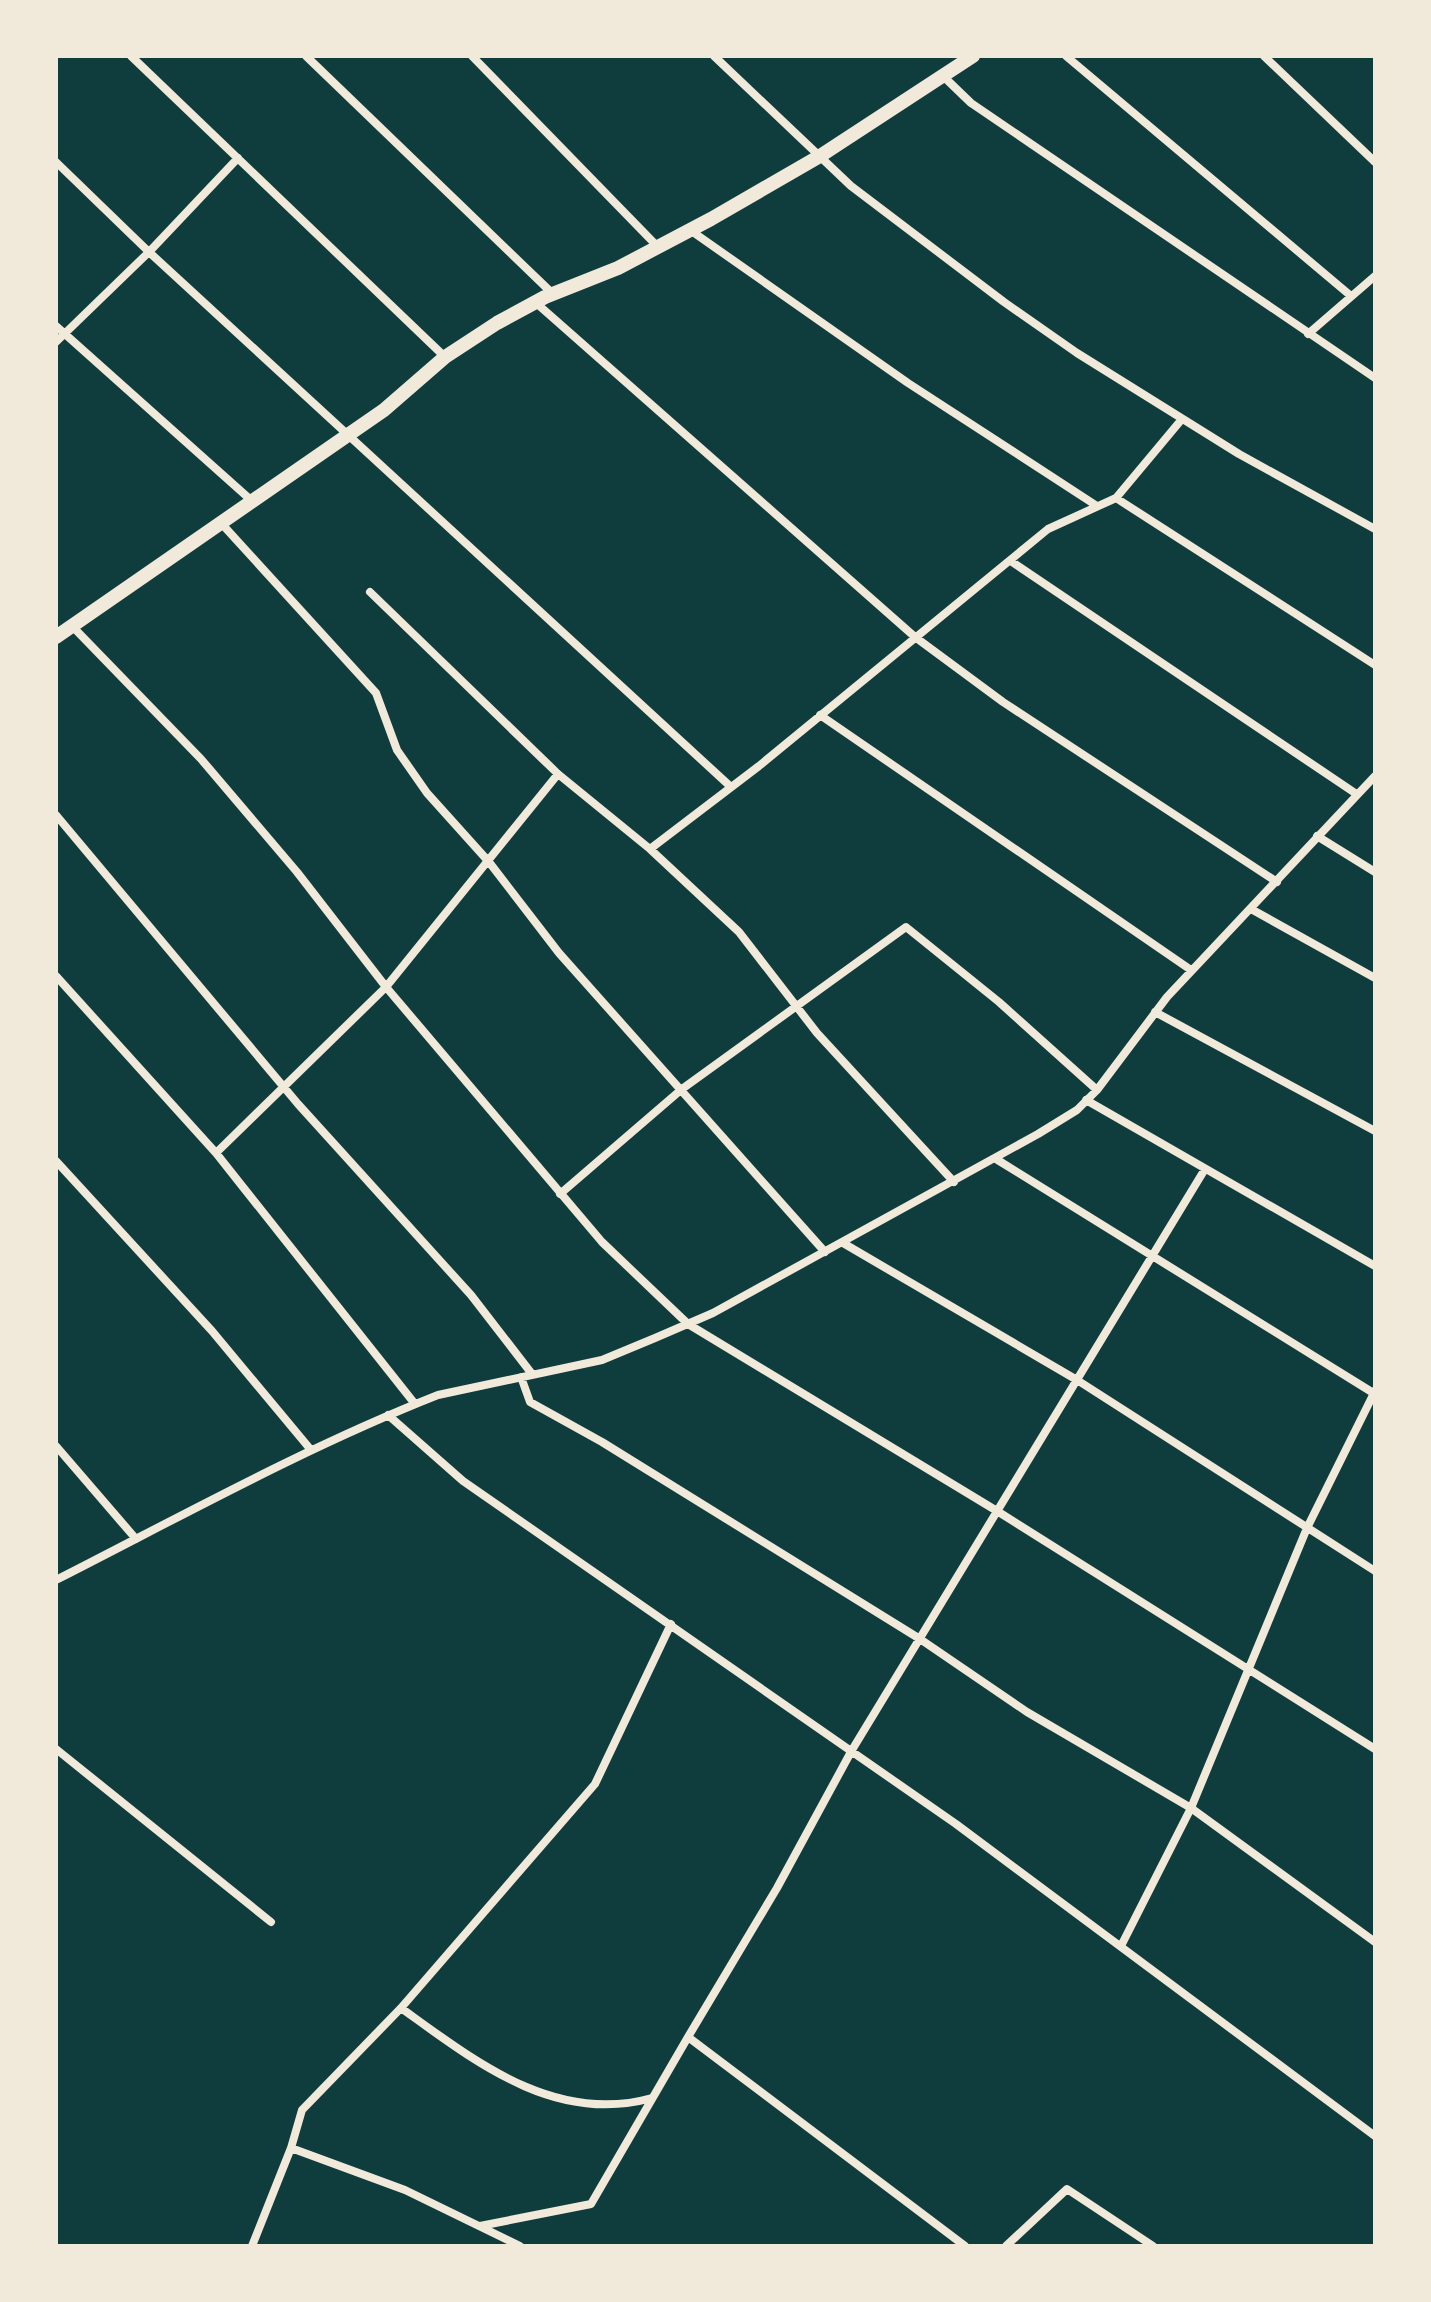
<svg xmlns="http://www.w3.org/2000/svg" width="1431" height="2302" viewBox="0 0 1431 2302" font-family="'Space Grotesk',sans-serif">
	<rect width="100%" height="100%" fill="#0f3d3e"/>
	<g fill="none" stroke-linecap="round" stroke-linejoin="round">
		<path stroke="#f1e9da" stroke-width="8" d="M131,56l314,301
			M306,56l247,238
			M472,56l186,191
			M714,56l137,130 153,116 73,51 162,101 136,75
			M1066,56l285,240
			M1264,56l111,106
			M943,76l28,27 404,275
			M56,162l93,90 582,535
			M690,230l218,153 189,123
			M535,302l380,335 88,65 274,180
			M56,326l196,175
			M1308,334l67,-58
			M56,342l93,-90 89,-94
			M1116,498l259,167
			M221,523l155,170 21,57 30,43 62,69 70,91 266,299
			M1012,562l343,231
			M370,592l188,182 92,75 89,83 78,101 137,149
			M73,627l128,132 96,113 89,115 216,255 86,82 309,187 378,238
			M820,715l371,255
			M56,815l242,289 173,191 61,79
			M1317,836l58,36
			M650,849l109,-83 289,-237 68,-31 66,-79
			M1251,909l124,69
			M56,976l160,177 199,251
			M1155,1012l220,119
			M1086,1100l289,166
			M216,1153l170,-166 172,-213
			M996,1159l379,235
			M56,1161l156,170 99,119
			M560,1194l122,-105 224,-162 93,75 98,88
			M843,1243l234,137 298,191
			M521,1377l9,25 72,40 318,197 107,73 164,96 184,134
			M388,1415l75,66 493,343 419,312
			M56,1446l80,93
			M56,1580c126,-64 250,-133 382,-185l164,-35 53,-22 58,-25 325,-179 39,-24 20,-20 70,-93 208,-221
			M56,1749l215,173
			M1121,1946l70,-138 116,-280 68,-137
			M401,2008c75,54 154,117 251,90
			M291,2148l11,-38 99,-102 194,-224 76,-160
			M480,2226l111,-22 97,-167
			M252,2246l39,-98 114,42 115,56
			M965,2246l-277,-209 89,-149 75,-138 353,-581
			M1006,2246l61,-57 86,57"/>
		<path stroke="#f1e9da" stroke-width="14" d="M56,637l328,-227 61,-53 52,-34 48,-26 73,-29 93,-49 109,-63 153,-100"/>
	</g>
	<rect width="1431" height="2302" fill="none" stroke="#f1e9da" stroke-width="116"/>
</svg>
